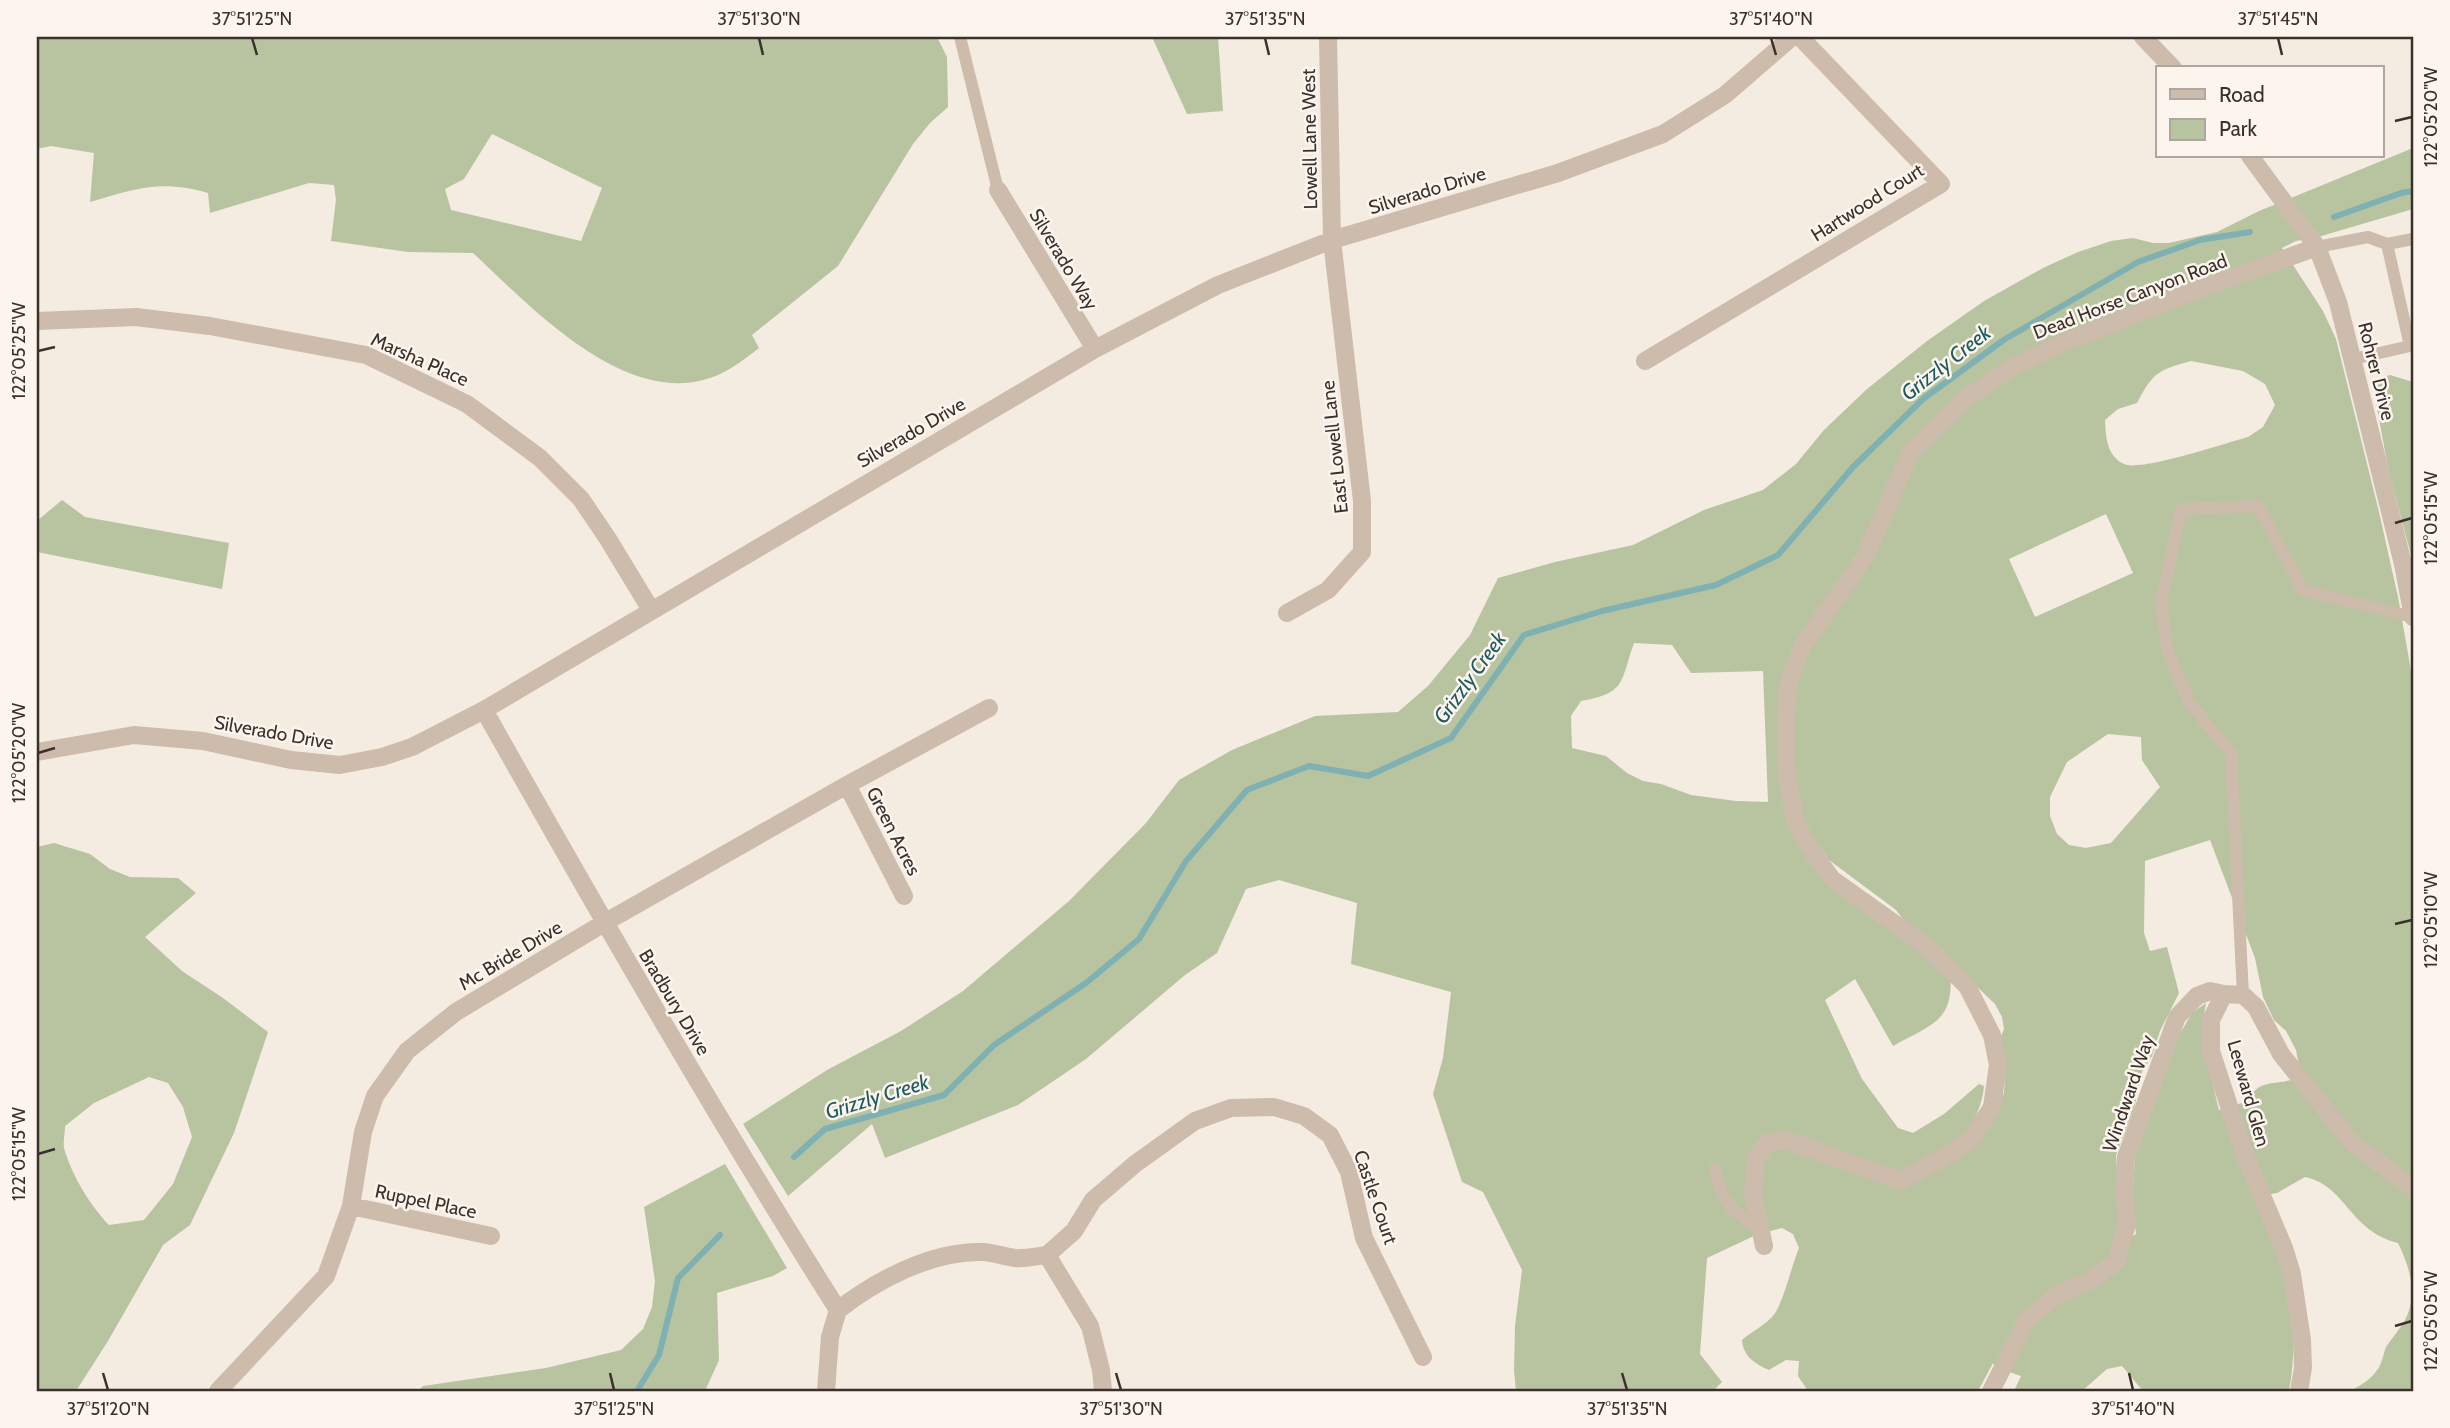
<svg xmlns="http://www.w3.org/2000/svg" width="2450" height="1428" viewBox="0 0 2450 1428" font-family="Cabin,sans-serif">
	<rect width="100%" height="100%" fill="#f4ebe1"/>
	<path fill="#b8c4a0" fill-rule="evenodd" d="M37,37h900l10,20 1,50 -18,16 -17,21 -75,122 -86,69 7,13c-17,13 -34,27 -56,32 -84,22 -174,-75 -230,-127l-65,-1 -77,-11 5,-41 -2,-15 -25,-2 -99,30 -2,-20c-47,-14 -74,-4 -118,9l4,-49 -43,-7 -14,3zM492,134l110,54 -21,53 -130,-31 -6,-21 19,-10z
		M1152,37h66l5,74 -36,3z
		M2413,148v61l-95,28 -22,4 -14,7 41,63 13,28 43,173 19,85 15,85v709h-63c12,-6 26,-15 31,-28 2,-5 3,-11 5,-16 6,-9 13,-17 19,-27 13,-25 5,-53 -7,-77 -49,-12 -51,-57 -93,-66l-28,16 -12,2c17,65 37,129 24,196h-146l-21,-25 -15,3 -25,22h-68l7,-15 -26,-9 -2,-4 -15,28h-170l-10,-15 1,-15 -13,-1 -17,10c-14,-6 -26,-14 -27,-30 9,-8 23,-15 31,-24 11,-14 18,-49 26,-68l-6,-14 -11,-6 -26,7 -49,23 -7,96 22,28 -9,9h-197l-2,-21 1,-44 7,-56 -39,-78 -21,-10 -29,-88 10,-36 8,-66 -100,-28 6,-61 -78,-23 -33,9 -29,64 -32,22 -99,84 -68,46 -133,53 -13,-34 -84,72 -45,-72 84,-54 74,-39 62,-40 106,-90 77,-78 33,-43 53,-30 83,-34 83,-4 30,-26 42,-51 28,-57 57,-16 78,-17 71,-35 59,-20 33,-26 28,-34 43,-41 60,-48 57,-40 59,-33 35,-16 33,-11 22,-3 20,5h16l48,-11 42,-21zM2191,361l52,10 22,13 10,21 -12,22 -15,10c-22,6 -108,35 -124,27 -18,-9 -18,-27 -19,-44l13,-11 19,-6c16,-30 20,-33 54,-42zM2106,514l27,59 -98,44 -26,-58zM1634,643l38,2 19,28 72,-2 5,131 -32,-1 -45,-6 -30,-11 -18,-3 -16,-8 -21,-17 -34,-8 -1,-32 10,-15c46,-8 39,-19 53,-58zM2108,734l33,3 1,23 18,27 -49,56 -25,5 -17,-3 -12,-11 -7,-18v-19l17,-35zM1812,836l17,24 67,50 9,12 37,27 29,32 24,23 7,13 2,12 -5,12 6,36 -1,16 -6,15 -29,27c5,-17 14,-31 15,-49l-5,-2 -35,30 -31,19 -15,-5 -36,-49 -37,-79 30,-21 38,67c37,-21 62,-24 57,-73l-140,-119zM2210,840l45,118 8,39 11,23 12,11 10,19 3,15 -5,14c-21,7 -35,-1 -46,22l-29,9c-7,-30 -20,-76 -13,-107l-14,10 -18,31 -39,114 -3,45 4,31 -18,10 2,-24 -4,-65 18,-46 8,-37 10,-16 8,-25 19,-38 -12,-46 -17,4 -6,-18 1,-72z
		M2390,375l23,7v181l-25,-95 -16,-88z
		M62,500l23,17 144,26 -7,46 -185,-37v-31z
		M54,843l36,11 20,15 20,8 48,1 18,15 -51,44 37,34 41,27 45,34 -34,101 -44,92 -27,20 -55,96 -32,50h-39v-544zM149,1077l19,6 15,24 9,30 -19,47 -29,36 -35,5c-19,-20 -37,-49 -45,-77 -1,-7 1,-15 1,-22l29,-23z
		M725,1164l62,104 -14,8 -56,17 2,67 -14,31h-287l5,-5 123,-18 75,-18 22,-21 9,-22 3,-26 -11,-74z"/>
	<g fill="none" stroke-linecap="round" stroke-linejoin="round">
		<path stroke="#7fb0b2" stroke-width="6" d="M2334,217l67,-24 12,-2
			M794,1157l31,-28 119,-34 50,-50 92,-62 53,-44 47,-78 61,-71 62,-24 59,10 83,-38 73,-103 78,-24 114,-26 62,-30 75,-88 70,-68 82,-60 133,-77 62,-22 50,-8
			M637,1391l22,-36 19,-77 42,-43"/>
		<path stroke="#cdbbac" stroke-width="12" d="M960,37l38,153
			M2387,244l23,102
			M2317,247l51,-10 19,7 26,-5
			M2353,359l57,-13 3,-6
			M2243,995l-12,-242 -42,-51 -22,-53 -6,-46 20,-94 77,-3 45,84 110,27
			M1715,1169c6,34 17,43 46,60"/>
		<path stroke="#cdbbac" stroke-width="18" d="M2143,37l30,31
			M2250,156l67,91 21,55 65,262 10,53
			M998,190l97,159
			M37,321l99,-4 74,9 156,29 101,49 73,54 41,41 27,40 43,71
			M1645,361l296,-177 -141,-147
			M1287,613l41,-23 34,-38v-51l-30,-261 -4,-203
			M484,710c114,202 230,404 354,600
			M37,752l97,-17 69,6 88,19 49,5 42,-8 30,-10 72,-37 611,-361 123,-64 114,-45 226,-67 105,-39 62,-39 67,-58
			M847,785l57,111
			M351,1206l140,30
			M1764,1246l-11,-51 3,-37 11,-15 19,-3 114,41 51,-28 21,-14 20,-32 6,-42 -6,-30 -25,-49 -41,-40 -94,-67 -19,-26 -17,-29 -10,-53v-59l3,-31 13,-34 64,-92 44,-102 56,-55 45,-30 49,-24 124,-49 133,-48
			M1047,1255l27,-24 19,-31 42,-36 60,-43 36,-13 43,-1 30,9 26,19 19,37 15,66 59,119
			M838,1310c39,-30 93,-59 144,-58 11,0 22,5 33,6 10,1 22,-2 32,-3l43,71 11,44 2,21
			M218,1391l108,-115 25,-70 12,-74 12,-36 32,-45 49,-39 148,-89 243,-138 142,-77
			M826,1391l4,-54 8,-27
			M1991,1391l36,-71 30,-25 34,-15 25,-18 11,-38 -3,-34 2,-33 51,-140 20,-21 13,-5 14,3
			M2299,1391l4,-23 -1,-28 -10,-66 -8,-26 -38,-90 -35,-107v-31l13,-26 19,1 13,12 25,47 71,89 61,45"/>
	</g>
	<path fill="none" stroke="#3b302b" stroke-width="2.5" d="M252,38l5,17M759,38l4,17M1265,38l4,17M1771,38l5,17M2278,38l4,17M2395,121l17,-4M38,351l17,-4M2395,523l17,-5M38,753l17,-5M2395,924l17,-4M38,1154l17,-5M2395,1326l17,-5M103,1373l5,17M610,1373l4,17M1116,1373l5,17M1622,1373l5,17M2129,1373l4,17"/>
	<g text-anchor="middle" stroke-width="5" stroke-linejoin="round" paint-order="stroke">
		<g font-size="19" fill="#3b302b" stroke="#fbf5ee">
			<text transform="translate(1309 139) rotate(-91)" y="7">Lowell Lane West</text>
			<text transform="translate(1427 190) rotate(-17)" y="7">Silverado Drive</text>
			<text transform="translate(1867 202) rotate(-32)" y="7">Hartwood Court</text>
			<text transform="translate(1064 259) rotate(59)" y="7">Silverado Way</text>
			<text transform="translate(2130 296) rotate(-21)" y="7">Dead Horse Canyon Road</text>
			<text transform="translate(420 359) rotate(24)" y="7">Marsha Place</text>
			<text transform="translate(2377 371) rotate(76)" y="7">Rohrer Drive</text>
			<text transform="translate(911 432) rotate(-30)" y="7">Silverado Drive</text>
			<text transform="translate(1334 447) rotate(-96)" y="7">East Lowell Lane</text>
			<text transform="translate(274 732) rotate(10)" y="7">Silverado Drive</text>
			<text transform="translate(894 831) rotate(63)" y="7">Green Acres</text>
			<text transform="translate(510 955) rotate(-31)" y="7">Mc Bride Drive</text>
			<text transform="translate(675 1002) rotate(59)" y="7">Bradbury Drive</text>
			<text transform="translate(2128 1093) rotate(-71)" y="7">Windward Way</text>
			<text transform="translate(2249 1093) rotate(74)" y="7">Leeward Glen</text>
			<text transform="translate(1376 1197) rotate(71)" y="7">Castle Court</text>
			<text transform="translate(426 1201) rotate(12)" y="7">Ruppel Place</text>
		</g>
		<g font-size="21" font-style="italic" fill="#1f5a5e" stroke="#fbf5ee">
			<text transform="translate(1946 363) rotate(-38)" y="7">Grizzly Creek</text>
			<text transform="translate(1470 678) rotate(-54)" y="7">Grizzly Creek</text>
			<text transform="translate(877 1097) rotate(-17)" y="7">Grizzly Creek</text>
		</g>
	</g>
	<rect width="2450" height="1428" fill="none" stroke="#fbf5ee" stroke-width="77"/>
	<rect x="2156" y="66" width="228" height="91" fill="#fbf5ee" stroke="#aea6a0" stroke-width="2"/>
	<rect x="2170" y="89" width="35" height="10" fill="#cdbbac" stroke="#aea6a0" stroke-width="2"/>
	<text x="2219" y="102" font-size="21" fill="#3b302b">Road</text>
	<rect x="2170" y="119" width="35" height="21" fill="#b8c4a0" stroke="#aea6a0" stroke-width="2"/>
	<text x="2219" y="136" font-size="21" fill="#3b302b">Park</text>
	<rect x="38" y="38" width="2374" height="1352" fill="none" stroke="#3b302b" stroke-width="2.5"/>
	<g font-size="18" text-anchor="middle" fill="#3b302b">
		<text x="252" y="25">37°51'25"N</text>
		<text x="759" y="25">37°51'30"N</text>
		<text x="1265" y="25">37°51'35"N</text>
		<text x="1771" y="25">37°51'40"N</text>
		<text x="2278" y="25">37°51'45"N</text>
		<text transform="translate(2431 117) rotate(-90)" y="6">122°05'20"W</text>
		<text transform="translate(19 351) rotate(-90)" y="6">122°05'25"W</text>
		<text transform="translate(2431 518) rotate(-90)" y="6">122°05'15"W</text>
		<text transform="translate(19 753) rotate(-90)" y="6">122°05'20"W</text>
		<text transform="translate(2431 920) rotate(-90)" y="6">122°05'10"W</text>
		<text transform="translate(19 1154) rotate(-90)" y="6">122°05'15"W</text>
		<text transform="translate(2431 1321) rotate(-90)" y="6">122°05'05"W</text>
		<text x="108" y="1415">37°51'20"N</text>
		<text x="614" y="1415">37°51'25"N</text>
		<text x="1121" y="1415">37°51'30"N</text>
		<text x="1627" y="1415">37°51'35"N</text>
		<text x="2133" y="1415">37°51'40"N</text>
	</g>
</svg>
